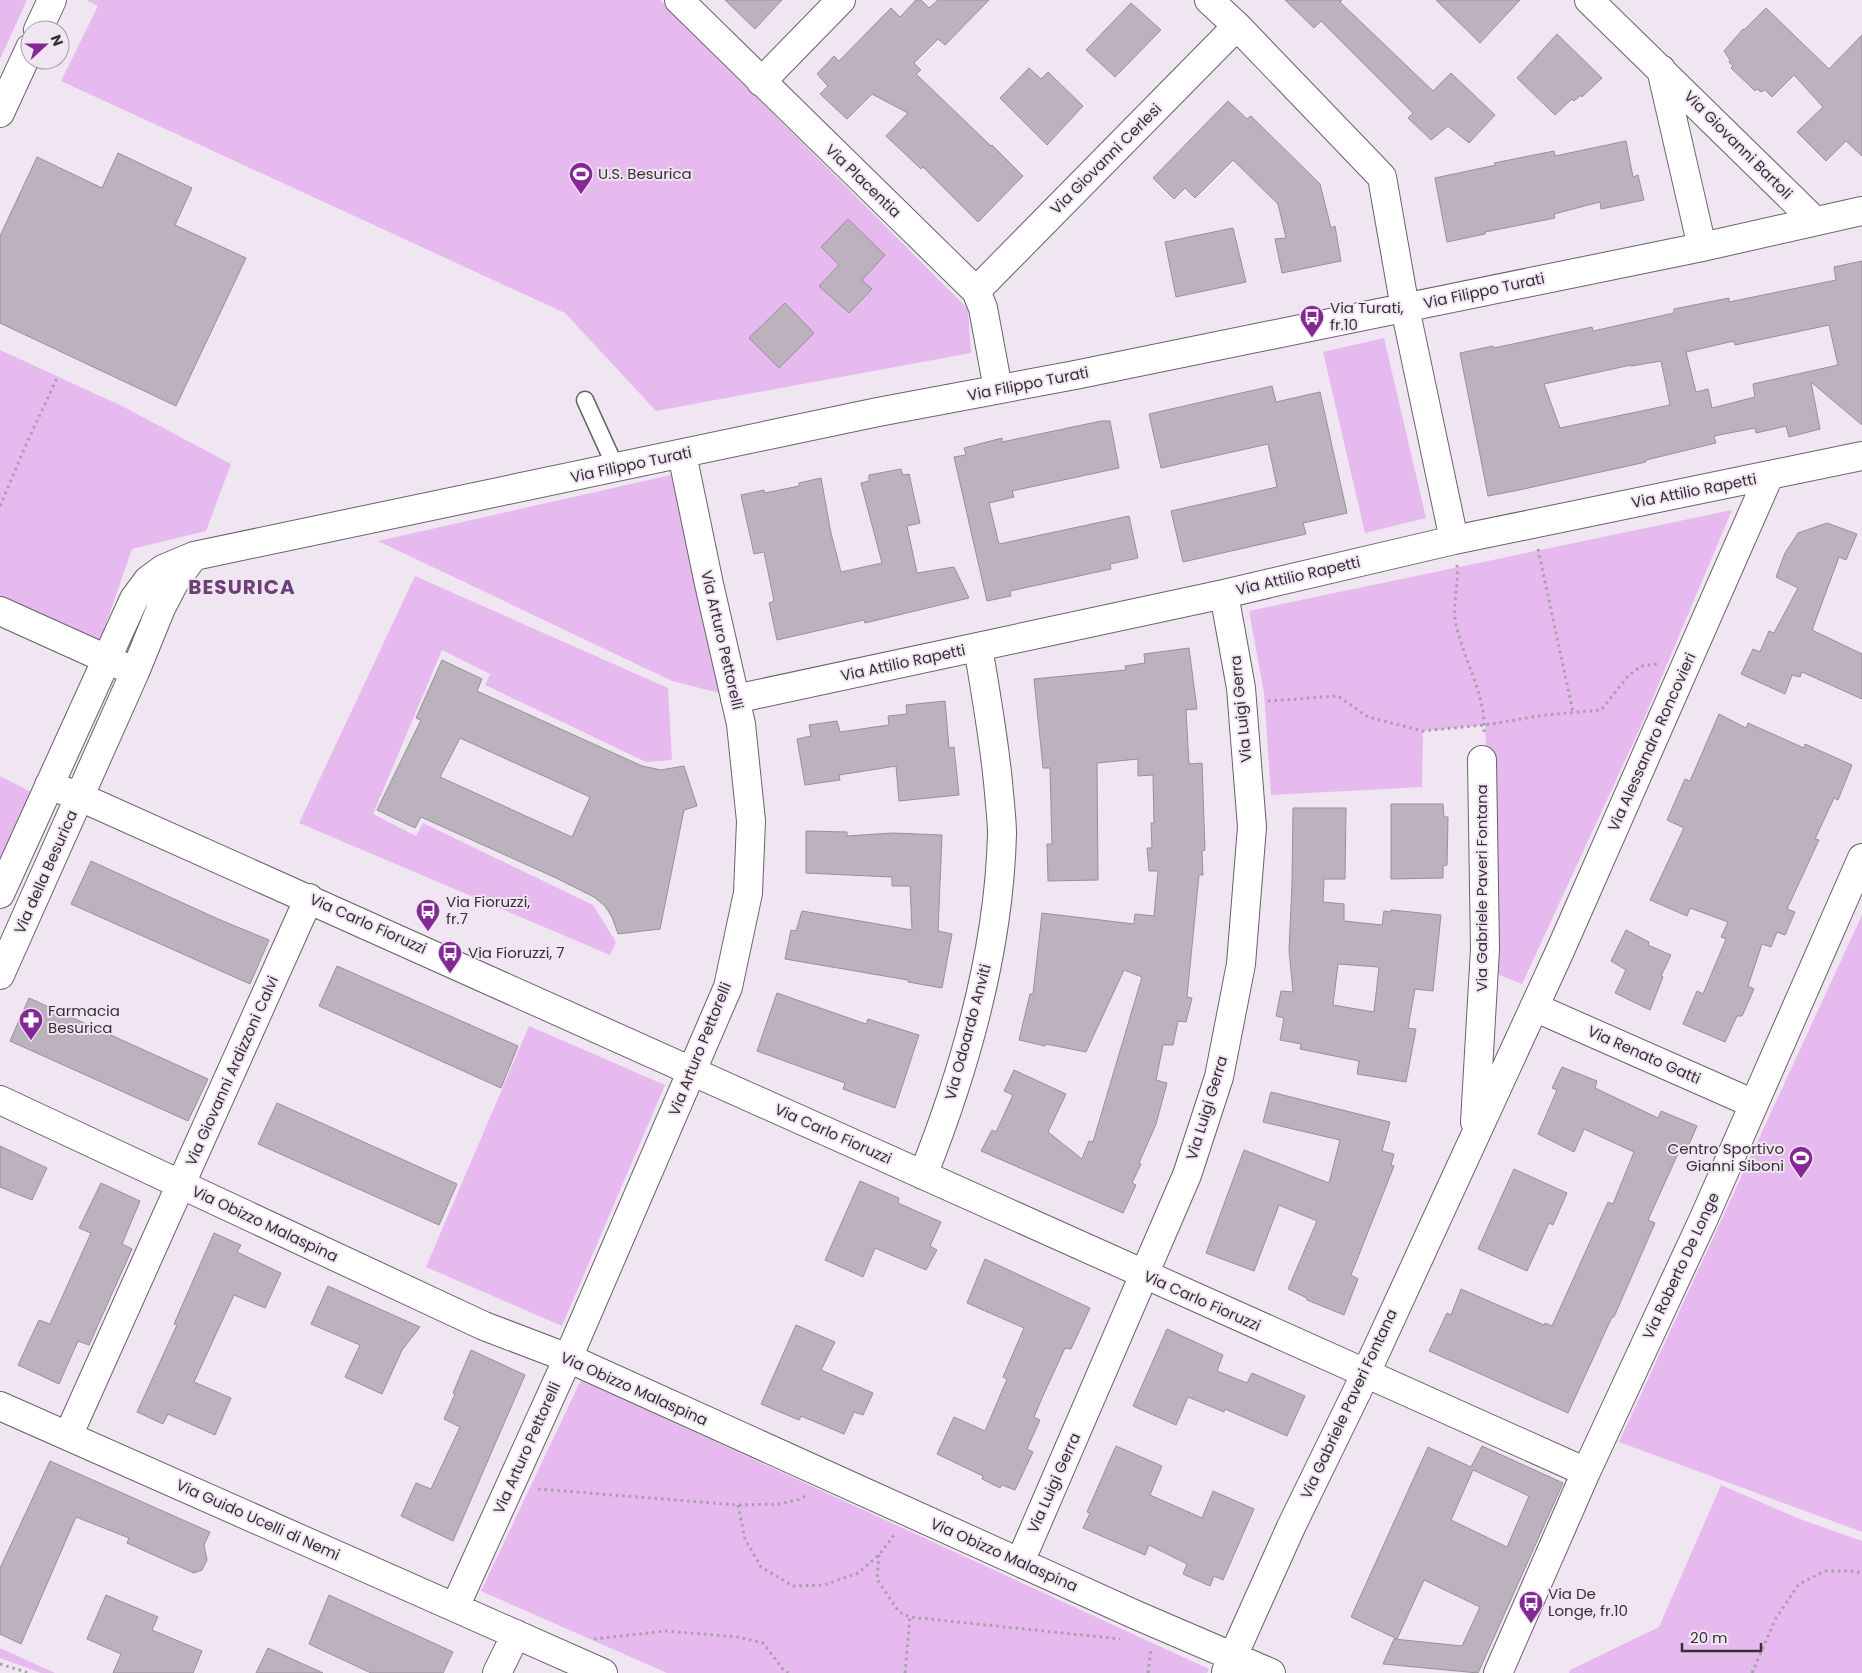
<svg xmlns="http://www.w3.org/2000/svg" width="1862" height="1673" viewBox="0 0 1862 1673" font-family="Poppins,sans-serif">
	<rect width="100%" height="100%" fill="#f0e6f2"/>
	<path fill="#e6baee" d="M0,0h27l-27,59z
		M86,0h574l308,309 3,44 -315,58 -91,-98 -504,-232 37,-75z
		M1384,338l42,180 -61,15 -42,-181z
		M0,350l122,56 109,58 -25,67 -74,18 -34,98 -98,-44z
		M671,475l52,219 -51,-13 -294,-140z
		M1732,510l-91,216 -119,258 -25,-10 -12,-249 -62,6 -1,56 -151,8 -7,-102 -15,-82z
		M415,576l253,112 4,72 -26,2 -161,-77 5,-11 -48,-24 -69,164 43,22 7,-13 170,82 23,37 -6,13 -311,-132z
		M0,776l43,22 -43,95z
		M1862,915v617l-243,-90z
		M529,1026l136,59 -103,241 -136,-59z
		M581,1380l628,289 -2,4h-540l-186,-82z
		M1721,1485l79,34 62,22v132h-293l1,-3 89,-43z
		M0,1648l55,25h-14l-41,-15z"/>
	<path fill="#bcb2bd" stroke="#988f99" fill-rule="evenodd" d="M725,0h57l-27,29z
		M916,0h5l8,8 9,-8h51l-44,45 -7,-6 -24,24 7,7 -5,4 75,72 1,-1 31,31 -45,46 -55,-55 -2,2 -35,-33 22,-23 -36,-19 -25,25 -27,-25 8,-8 -11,-12 17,-18 5,5 52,-53 9,9z
		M1285,0h57l-2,2 93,89 18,-18 44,42 -26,28 -21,-17 -17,14 -23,-22 5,-5 -92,-92 -7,7z
		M1436,0h84l-40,43z
		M1131,3l30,27 -46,47 -29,-27z
		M1766,8l63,61 33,-34v121l-16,-15 -20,20 -29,-29 26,-25 -29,-32 -22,22 -7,-7 -4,2 -4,-3 -2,2 -24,-23 2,-2 -4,-4 1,-2 -6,-9 19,-22 1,1z
		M1557,34l45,44 -20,19 -1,-2 -7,6 -2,-2 -17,16 -38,-37z
		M1029,68l12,11 7,-7 35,34 -36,39 -47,-47z
		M1228,101l19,18 4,-3 69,68 11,44 4,-2 6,35 -59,12 -7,-34 11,-1 -8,-34 -45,-44 -38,38 -10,-10 -11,11 -21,-21z
		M1626,141l7,36 5,-2 6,25 -43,9 -1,-7 -46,12 1,4 -70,14v2l-38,8 -12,-64 61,-13 -2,-2 60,-12 1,5z
		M118,153l74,35 -17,37 71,33 -70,148 -176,-83v-87l37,-79 65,31z
		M848,219l37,36 -23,25 10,9 -23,24 -30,-27 20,-21 -18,-18z
		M1233,228l13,54 -70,15 -11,-55z
		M1862,261v164l-51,-43 9,47 -31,8 -3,-11 -30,7 -1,-5 -41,8 2,7 -70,17v2l-127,28 -31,6 -28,-143 33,-7 1,2 98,-21 1,4 81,-18v-4l55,-11v4l107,-22 -2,-13zM1829,325l9,40 -85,19 2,13 -43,11 -4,-19 -12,3 -10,-40 48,-11 1,4zM1661,361l9,44 -110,23 -16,-44 87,-19v1z
		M785,303l29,30 -35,35 -30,-30z
		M1272,386l4,16 44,-10 27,121 -44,10 3,11 -123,28 -12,-51 106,-24 -9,-43 -107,24 -12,-54z
		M1101,421h9l9,47 -107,23 2,6 -25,6 10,41 130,-28 9,42 -28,6 1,5 -101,22 1,5 -24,5 -33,-144 12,-2 -2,-7 38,-10v4z
		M901,469l2,6 6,-1 11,49 -13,3 10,47 37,-6 15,31 -104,25 -1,-3 -87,20 -8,-37 5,-2 -10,-49 -10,2 -13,-59 23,-5 1,3 34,-7v-3l22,-5 10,55 10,39 41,-9 -21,-80 8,-2v-6z
		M1827,523l30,11 -11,26 -7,-3 -27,73 50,24v45l-60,-27 -2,5 -8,-2 -7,19 -44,-20 12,-25 7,3 9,-21 5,2 24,-45 -22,-11 9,-24 13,-20z
		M1189,648l8,61 -11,1 3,54 13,-1 3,87 -3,1 1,24h-4l-12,122 5,1 -6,24 -8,-1 -5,24h-10l-7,35 11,3 -11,41 -17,39 2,1 -9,19 4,2 -13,28 -142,-62 11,-21 4,2 17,-37 -9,-4 10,-21 52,24 -18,38 34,27 7,-18 4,1 49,-165 -18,-7 -38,82 -40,-8 -1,2 -26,-6 11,-46h3l9,-81 92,11 1,-10 19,2 4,-45h-9l-2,-23h5l-1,-25h3l-1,-48 -15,1v-17l-41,4 1,117 -50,1 -1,-37h5l-2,-76h-7l-9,-89 92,-9 -1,-4 20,-3 -1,-9z
		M442,660l40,19 -5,12 165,75 19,4 23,-4 13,40 -13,4 -24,119 -42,5 -6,-17 -7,-11 -11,-9 -40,-20 -133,-60 -6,11 -38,-18 44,-90 -5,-2zM460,738l130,59 -18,40 -132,-60z
		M945,701l4,47 5,-1 5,48 -60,6 -3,-35 -57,9 1,5 -35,5 -8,-46 14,-3 -2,-11 28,-4 3,11 49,-7 -1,-9 19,-2 -1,-9z
		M1719,714l27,14 2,-5 56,25 1,-4 47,21 -14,35 -4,-2 -19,41 4,1 -32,69 8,3 -10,23 -8,-3 -6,15 -9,-3 -14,42 6,3 -12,27h-5l-12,26 -42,-18 14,-33 6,3 23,-55 -5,-2 7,-15 -38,-14 -3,8 -37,-16 34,-72 -17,-8 18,-41 5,2z
		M1391,804h52l1,13h4l-1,48 -4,1v12l-52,1z
		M1293,808h53l-1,71h-21l-1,23 21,2v17l38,4 2,-14 7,1v-2l50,5 -8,76 -18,-2 -7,39 8,1 -10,53 -49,-8 2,-13 -59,-12 1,-5 -21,-4 4,-22 -8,-2 5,-25 12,1 -4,-42 3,-66zM1338,964l41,3 -5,45 -41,-7z
		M806,831l41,1v4l46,-3 49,2 -4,96 14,3 -10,54 -34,-6v-2l-123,-21 6,-29 5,1 6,-20 110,19 -2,-44h-18v-9l-86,-4z
		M91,861l127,58 51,21 -19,44 -179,-80z
		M1626,930l23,12 -1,3 23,10 -10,21 2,1 -13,33 -35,-17 11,-23 -15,-9z
		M337,966l181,80 -17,42 -182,-82z
		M777,993l89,31 2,-5 51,16 -24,73 -52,-19 2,-6 -88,-32z
		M29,998l179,81 -20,42 -178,-80z
		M1562,1067l35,14 -2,7 63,30 3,-7 36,15 -10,23 -6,-2 -33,73 7,3 -41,94h-2l-44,96 -139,-62 18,-38 4,2 10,-26 83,36 1,-2 7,3 56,-124 5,2 21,-52 -50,-23 -10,23 -36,-18 19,-44 -5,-2z
		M1271,1092l119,30 -8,29 12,3 -3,11 3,1 -43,109 7,4 -14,36 -37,-15v-2l-19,-9 29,-68 -38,-16 -25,66 -48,-18 38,-103 85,33 11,-43 -77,-18z
		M277,1103l180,81 -18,41 -181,-81z
		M0,1146l47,22 -15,32 -32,-13z
		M1514,1169l53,24 -14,32 -4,-2 -22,48 -49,-22z
		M860,1181l39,17 -1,5 43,19 -11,24 7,4 -11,20 -51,-22 -12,29 -38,-17z
		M101,1183l39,18 -18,43 10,5 -43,96 -11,-4 -19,43 -41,-19 21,-45 11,4 41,-91 -12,-5z
		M214,1233l27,12 -4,7 44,21 -16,35 -31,-13 -40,87 37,16 -16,37 -47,-21 -5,10 -26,-12 40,-87 -3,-1z
		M985,1259l105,49 -19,41 -6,-1 -23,50 -8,19 6,3 -13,29 6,3 -18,38 -13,-5 -2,3 -18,-9 1,-3 -46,-22 17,-37 31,14 22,-52 -4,-2 21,-49 -57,-25z
		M328,1286l92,41 -18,23 -20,44 -37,-17 15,-32 -49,-21z
		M796,1325l39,17 -14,28 52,23 -10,22 -9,-3 -10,22 -43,-18 -2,4 -38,-16z
		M1167,1329l56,26 -6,16 30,12 5,-10 53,23 -18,40 -62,-27 -1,3 -36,-15 -12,28 -43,-19z
		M471,1350l54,25 -72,166 -52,-25 15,-33 15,6 29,-62 -16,-8 11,-25 -2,-1z
		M1116,1446l46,20 -12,29 52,23 11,-27 41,18 -31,71 -9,-4 -4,10 -27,-12 4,-10 -38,-19 -4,10 -62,-27 7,-15 -3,-1z
		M1482,1446l81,37 -85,190 -95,-9 11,-25 68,7 18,-39 -56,-27 -27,59 -46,-22 77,-170 43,20zM1473,1470l56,26 -22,51 -56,-27z
		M50,1461l160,71 -6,13 3,15 -5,10 -8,3 -67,-30 2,-5 -53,-21 -55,127 -21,-10v-66z
		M106,1595l52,22 -6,13 50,21 -9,22h-80l8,-19 -34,-15z
		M329,1595l124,57 -10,21h-72l-62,-29z
		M268,1648l55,25h-67z"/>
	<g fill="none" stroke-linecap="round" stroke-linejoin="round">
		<defs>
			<path id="lane" d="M585,400l31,68"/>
			<path id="street" d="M679,0l297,291 7,17 15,81
				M1209,0l28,26 145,151 23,131 49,232
				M1589,0l226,221
				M38,30l14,-30
				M1661,69l41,178
				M761,82l80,-82
				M0,113l30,-65
				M976,291l261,-265
				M0,611l122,55
				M735,699l489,-105 230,-54 408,-84
				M49,785l31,12c504,221 1003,453 1506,675
				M0,894l134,-295 14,-19 15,-11 31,-13 684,-144 197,-37 627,-128 160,-36
				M0,975l135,-303 26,-64 13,-25 19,-26
				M1534,1007l220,97
				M0,1100l484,226 84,32 568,257 135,58
				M1475,1122l10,-173 -3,-189
				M923,1175c43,-108 76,-224 79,-341 0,-14 -2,-28 -3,-41 -4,-49 -13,-98 -21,-146
				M0,1406l603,267
				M68,1436l241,-538
				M1020,1562l167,-387 32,-98 22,-113 11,-137 -11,-139 -17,-94
				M455,1607l113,-249 160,-371 20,-94 3,-72 -10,-97 -32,-140 -27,-130
				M1226,1672l65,-145 74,-152 195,-424 209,-475
				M497,1673l19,-39
				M1498,1673l88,-201 118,-254 158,-360"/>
		</defs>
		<use href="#lane" stroke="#69616b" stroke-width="19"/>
		<use href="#street" stroke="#69616b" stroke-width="30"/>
		<path stroke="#a8a0a9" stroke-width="3" stroke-dasharray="2.5 4" stroke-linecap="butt" d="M0,506l25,-59 33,-71
			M1538,549l35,163
			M1457,565c2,18 -4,37 -2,54 7,40 32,75 29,115
			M1268,701l70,-5 30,21 55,14 62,-6 60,-10 56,-5 27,-34 13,-10 16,-2
			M538,1489l200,16 41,-1 22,-5 5,-4
			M738,1505l7,34 16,28 32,19 31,-1 34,-12 21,-18 15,-20
			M879,1555l-2,24 22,33 11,5 210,22
			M594,1639l72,-8 72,6 25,6 22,29 4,1
			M0,1664l29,9
			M905,1673l5,-56
			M1148,1673l3,-24
			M1752,1673l24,-55 23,-34 26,-13h28l9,2"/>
		<use href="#lane" stroke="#fff" stroke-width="16"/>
		<use href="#street" stroke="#fff" stroke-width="28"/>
	</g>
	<defs>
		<symbol id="stadium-pin" viewBox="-11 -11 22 30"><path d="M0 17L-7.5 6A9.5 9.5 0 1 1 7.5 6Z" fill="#832895" stroke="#f0e6f2"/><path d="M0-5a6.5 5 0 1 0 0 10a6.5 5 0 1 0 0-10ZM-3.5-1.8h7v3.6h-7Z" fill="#fff"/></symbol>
		<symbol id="bus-pin" viewBox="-11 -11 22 30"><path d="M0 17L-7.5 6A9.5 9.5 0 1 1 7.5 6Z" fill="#832895" stroke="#f0e6f2"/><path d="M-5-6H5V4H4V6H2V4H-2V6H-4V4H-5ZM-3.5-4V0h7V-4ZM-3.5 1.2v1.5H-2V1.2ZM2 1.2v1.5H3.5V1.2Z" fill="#fff"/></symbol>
		<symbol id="pharmacy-pin" viewBox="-11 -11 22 30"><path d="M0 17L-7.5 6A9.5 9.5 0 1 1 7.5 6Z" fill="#832895" stroke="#f0e6f2"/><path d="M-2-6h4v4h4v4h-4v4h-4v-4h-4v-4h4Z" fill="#fff"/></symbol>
	</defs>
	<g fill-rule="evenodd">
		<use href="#stadium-pin" x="567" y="160" width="28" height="38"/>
		<use href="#bus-pin" x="1298" y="303" width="28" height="38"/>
		<use href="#bus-pin" x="414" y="897" width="28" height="38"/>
		<use href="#bus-pin" x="436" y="939" width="28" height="38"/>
		<use href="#pharmacy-pin" x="17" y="1006" width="28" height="38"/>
		<use href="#stadium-pin" x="1787" y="1144" width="28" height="38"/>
		<use href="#bus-pin" x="1517" y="1589" width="28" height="38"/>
	</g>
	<g text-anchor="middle" stroke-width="4" stroke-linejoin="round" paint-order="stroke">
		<g font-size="15" fill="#343034" stroke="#f0e6f2">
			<text transform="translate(1738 145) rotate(45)" y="5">Via Giovanni Bartoli</text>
			<text transform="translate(1106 159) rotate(-45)" y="5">Via Giovanni Cerlesi</text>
			<text transform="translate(863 181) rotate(44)" y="5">Via Placentia</text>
			<text transform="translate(1484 291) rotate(-12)" y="5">Via Filippo Turati</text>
			<text transform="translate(1028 384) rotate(-11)" y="5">Via Filippo Turati</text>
			<text transform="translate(631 465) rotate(-12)" y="5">Via Filippo Turati</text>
			<text transform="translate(1694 491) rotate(-11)" y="5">Via Attilio Rapetti</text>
			<text transform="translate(1298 576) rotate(-13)" y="5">Via Attilio Rapetti</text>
			<text transform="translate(722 640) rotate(77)" y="5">Via Arturo Pettorelli</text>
			<text transform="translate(903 663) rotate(-12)" y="5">Via Attilio Rapetti</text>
			<text transform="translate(1241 709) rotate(-96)" y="5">Via Luigi Gerra</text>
			<text transform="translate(1652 742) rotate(-66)" y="5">Via Alessandro Roncovieri</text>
			<text transform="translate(46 872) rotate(-66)" y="5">Via della Besurica</text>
			<text transform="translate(1482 888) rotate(-90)" y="5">Via Gabriele Paveri Fontana</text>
			<text transform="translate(368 924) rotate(24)" y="5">Via Carlo Fioruzzi</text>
			<text transform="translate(968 1032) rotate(-75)" y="5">Via Odoardo Anviti</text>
			<text transform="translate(700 1049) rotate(-68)" y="5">Via Arturo Pettorelli</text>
			<text transform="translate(1644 1055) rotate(24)" y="5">Via Renato Gatti</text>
			<text transform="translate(232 1071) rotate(-66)" y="5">Via Giovanni Ardizzoni Calvi</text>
			<text transform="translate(1207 1108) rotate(-73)" y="5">Via Luigi Gerra</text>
			<text transform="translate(833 1134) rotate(24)" y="5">Via Carlo Fioruzzi</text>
			<text transform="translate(265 1224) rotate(25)" y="5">Via Obizzo Malaspina</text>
			<text transform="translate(1681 1266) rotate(-65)" y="5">Via Roberto De Longe</text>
			<text transform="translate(1202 1301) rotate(24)" y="5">Via Carlo Fioruzzi</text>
			<text transform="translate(634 1389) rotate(24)" y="5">Via Obizzo Malaspina</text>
			<text transform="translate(1349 1404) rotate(-65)" y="5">Via Gabriele Paveri Fontana</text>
			<text transform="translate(527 1448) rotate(-66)" y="5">Via Arturo Pettorelli</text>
			<text transform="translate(1054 1483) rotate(-66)" y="5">Via Luigi Gerra</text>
			<text transform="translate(258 1520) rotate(24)" y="5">Via Guido Ucelli di Nemi</text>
			<text transform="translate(1004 1555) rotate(24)" y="5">Via Obizzo Malaspina</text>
		</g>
		<g font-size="15" fill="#343034" stroke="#f0e6f2" text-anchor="start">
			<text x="598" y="179">U.S. Besurica</text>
			<text x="1330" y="313">Via Turati,<tspan x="1330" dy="17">fr.10</tspan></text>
			<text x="446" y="907">Via Fioruzzi,<tspan x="446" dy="17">fr.7</tspan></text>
			<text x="468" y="958">Via Fioruzzi, 7</text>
			<text x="48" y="1016">Farmacia<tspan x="48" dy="17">Besurica</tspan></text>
			<text x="1784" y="1154" text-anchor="end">Centro Sportivo<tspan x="1784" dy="17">Gianni Siboni</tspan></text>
			<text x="1548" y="1599">Via De<tspan x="1548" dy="17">Longe, fr.10</tspan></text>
		</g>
		<g font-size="20" font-weight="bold" letter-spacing="1" fill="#6c4076" stroke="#f0e6f2">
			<text x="242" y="594">BESURICA</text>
		</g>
	</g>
	<g transform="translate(45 45) rotate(69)"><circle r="24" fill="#f0e6f2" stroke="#a59da6"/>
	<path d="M0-4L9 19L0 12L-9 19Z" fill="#832895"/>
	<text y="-8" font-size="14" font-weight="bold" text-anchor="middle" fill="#343034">N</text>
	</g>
	<path d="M1682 1643v8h79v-8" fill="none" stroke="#343034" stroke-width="2.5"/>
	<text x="1690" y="1643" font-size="15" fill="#343034" stroke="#f0e6f2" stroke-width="4" paint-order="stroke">20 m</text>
</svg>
